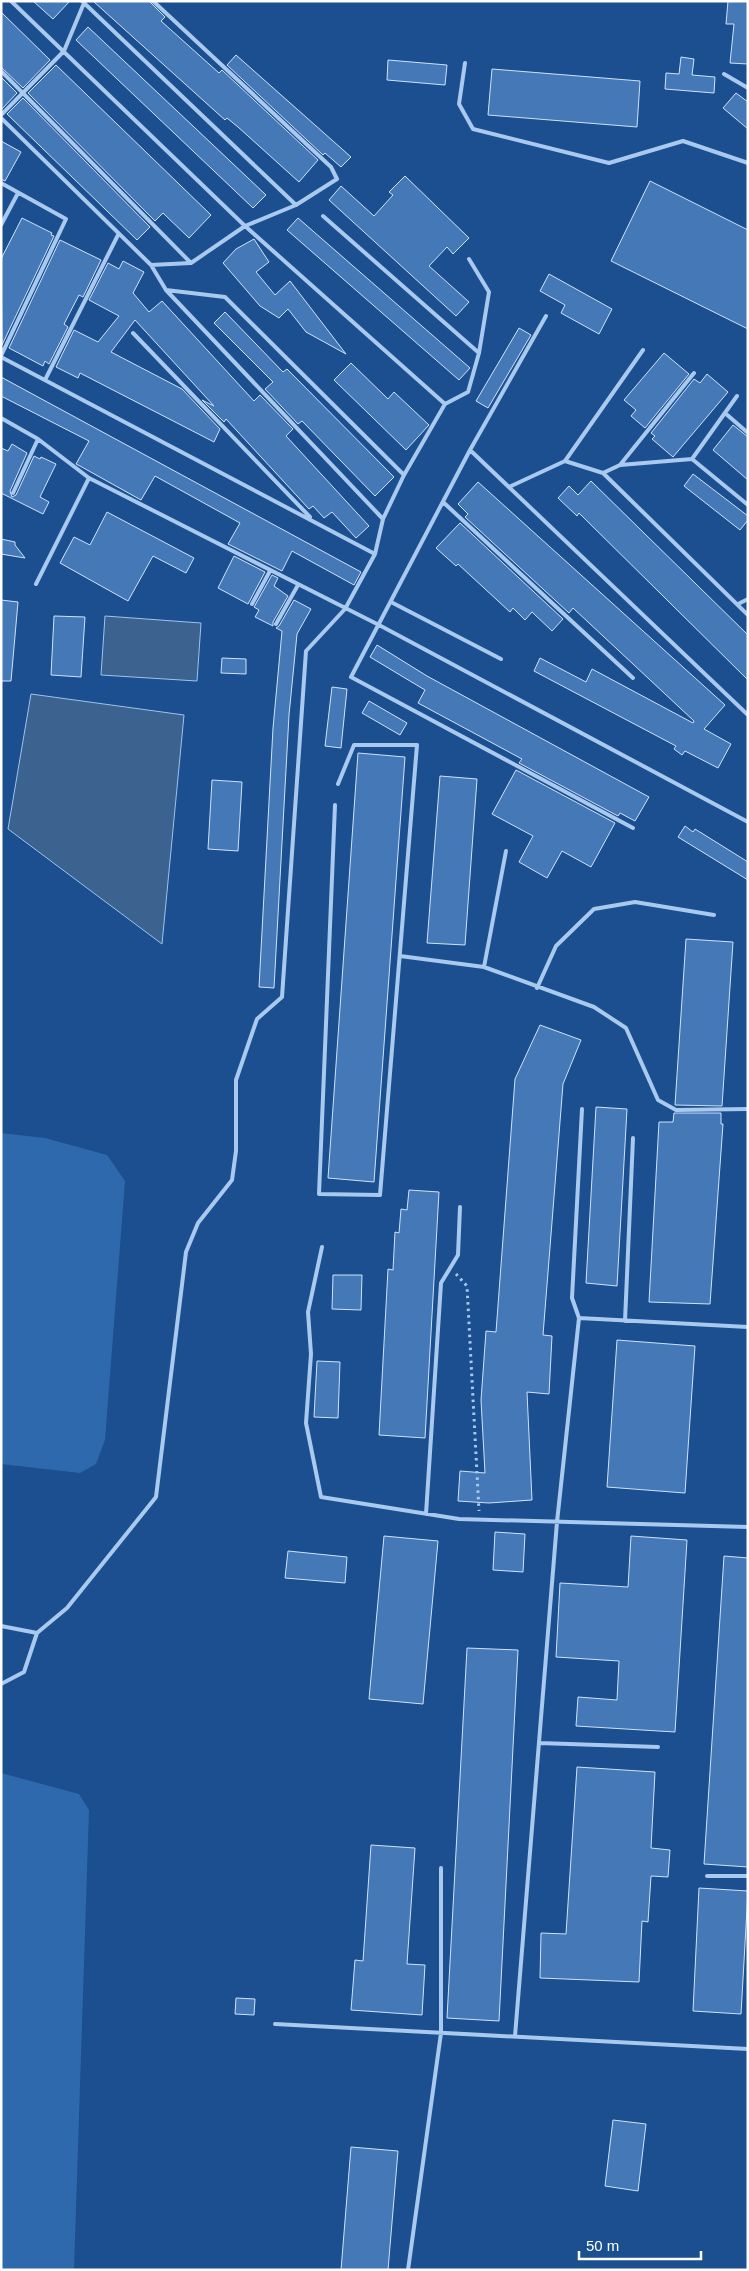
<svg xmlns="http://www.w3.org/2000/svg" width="749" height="2271" viewBox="0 0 749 2271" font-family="Arial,sans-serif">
	<rect width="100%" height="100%" fill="#1b4f8f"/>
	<path fill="#2e69ad" d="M1,1133l44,5 62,17 18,26 -20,259 -9,24 -16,9 -79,-9z
		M1,1773l78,21 10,16 -15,460h-73z"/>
	<path fill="#3c6290" stroke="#9cc4f0" d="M105,616l96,7 -4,58 -96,-6z
		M31,694l153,21 -22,229 -154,-115z"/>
	<path fill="#4478b7" stroke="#cfe3fa" d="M33,1h37l-17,18z
		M93,1h56l16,16 -4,4 58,52 3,-3 96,90 -19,22 -61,-55 -11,-9 -2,2z
		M728,1h20v63l-18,-1 4,-39h-8z
		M1,12l49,48 -27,28 -22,-21z
		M88,27l178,168 -13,13 -177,-168z
		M236,55l115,102 -10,10 -16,-14 -2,2 -96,-90z
		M681,57l13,2 -2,16 23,2 -1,16 -49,-4 1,-16 13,1z
		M388,60l59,5 -2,20 -58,-5z
		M56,65l155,150 -22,23 -26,-25 -8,8 -127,-128z
		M492,69l148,12 -3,46 -149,-12z
		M1,77l16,16 -15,16 -1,-1z
		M736,93l12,9v27l-25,-21z
		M23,98l127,129 -13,13 -130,-126z
		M1,141l20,11 -16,29 -4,-2z
		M405,176l64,62 -16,16 -6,-7 -18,19 40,36 -13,14 -127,-116 12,-14 33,30 19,-21 -4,-3z
		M650,181l98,49v99l-137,-68z
		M22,218l30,15 -1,2 3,1 -52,109 -1,-86z
		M298,218l172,150 -11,12 -172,-150z
		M254,239l15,23 -13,10 19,23 15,-14 56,73 -40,-22 -18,-23 -9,9 -19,-12 -37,-43 13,-14z
		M60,240l41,20 -18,37 -4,-2 -15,29 4,3 -19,37 -4,-3 -2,5 -34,-18z
		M123,261l21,11 -11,21 16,19 13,-11 92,100 6,-6 33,34 -7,7 83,90 -13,12 -24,-26 -8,6 -11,-12 -4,3 -83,-90 -2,3 -22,-22 12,6 -79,-86 -24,32 71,37 38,40 -6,13 -134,-69 -2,5 -22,-11 18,-37 24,12 21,-26 -30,-16 19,-37 11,6z
		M549,274l63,35 -13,25 -38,-21 4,-8 -25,-14z
		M225,312l58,60 4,-3 107,108 -19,19 -73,-75 -4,3 -33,-35 8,-7 -59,-59z
		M519,328l12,7 -43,73 -12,-7z
		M664,353l25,21 -44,54 -14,-12 5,-6 -12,-10z
		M351,363l37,36 6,-7 35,33 -23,25 -72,-70z
		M707,374l21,18 -55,65 -21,-18 3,-3 -4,-3 43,-54 6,4z
		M1,377l360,195 -7,13 -62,-34 -10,20 -54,-27 12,-21 -85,-47 -14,24 -61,-34 -4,-2 13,-23 -88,-45z
		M733,425l15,12v43l-35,-30z
		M12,444l15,9 -17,38 2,6 4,-2 18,-39 6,3 1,-2 15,7 -16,33 9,5 -6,12 -42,-21v-45l7,3z
		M693,474l55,42v4l-8,10 -56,-44z
		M591,481l157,154v45l-169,-167 -2,3 -19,-18 11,-12 9,9z
		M478,482l247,223 -21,24 27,15 -13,24 -33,-17 -3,4 -8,-6 2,-3 -142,-75 6,-13 46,24 6,-13 101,54 1,-2 -121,-113 -4,5 -104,-96 3,-3 -10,-10z
		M107,512l87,46 -8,15 -33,-17 -25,45 -68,-38 14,-26 16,8z
		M460,523l103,96 -11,12 -20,-19 -7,8 -12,-12 -3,4 -52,-48 -2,2 -20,-18z
		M1,539l14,3v3l10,13 -24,-4z
		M234,556l31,16 -17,32 -30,-16z
		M272,575l6,3 -4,8 14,10 -15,26v4l-18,-9 4,-7 -5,-3z
		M1,600l17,2 -7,79h-10z
		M294,600l17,9 -14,25 -8,81 -15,273 -15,-1 14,-259 9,-97 -6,-3 3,-2z
		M54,616l31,1 -4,60 -30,-2z
		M377,645l50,31 222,121 -14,24 -15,-8 -2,3 -99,-53 3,-4 -104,-56 7,-13 -55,-33z
		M222,658l24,1v15l-25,-1z
		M332,687l15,2 -6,59 -16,-2z
		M369,701l38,22 -7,12 -38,-22z
		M358,753l47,4 -31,425 -46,-4z
		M516,770l99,53 -24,44 -29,-16 -15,27 -28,-16 14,-26 -41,-22z
		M440,776l37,3 -12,166 -38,-2z
		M212,780l30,2 -4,69 -30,-2z
		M685,826l8,6 2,-3 53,33v18l-70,-43z
		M686,939l47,3 -11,164 -47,-1z
		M540,1025l41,15 -18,44 -20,251 9,1 -3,58 -22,-2 5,108 -43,3 -31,-2 2,-30 25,2 -4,-73 5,-69 10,1 19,-253z
		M596,1107l31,2 -10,177 -31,-3z
		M674,1113h47v11h2l-13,180 -61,-2 10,-180h14z
		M409,1190l30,2 -14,246 -46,-3 9,-166 5,1 2,-38 4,1 2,-24 6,1z
		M333,1275h29l-1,35 -29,-1z
		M617,1340l78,6 -10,147 -78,-6z
		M317,1361l23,1 -2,56 -24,-1z
		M495,1532l30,2 -2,38 -30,-2z
		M384,1536l54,5 -15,163 -54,-5z
		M631,1536l56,4 -12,192 -99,-6 2,-29 39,3 2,-39 -63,-4 4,-74 68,4z
		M288,1551l59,6 -2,26 -60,-5z
		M724,1556l24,2v309l-44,-3z
		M467,1648l51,2 -19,371 -52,-3z
		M577,1767l78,5 -4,76 19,2 -2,27 -17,-1 -3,46 -6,-1 -3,61 -99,-4 1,-45 25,1z
		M371,1845l44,3 -8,116 18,1 -3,50 -71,-5 4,-50 8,1z
		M699,1888l49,3 -7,123 -48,-3z
		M236,1998l19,1 -1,16 -19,-1z
		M613,2120l33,4 -8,67 -33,-5z
		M351,2147l47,4 -10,119h-47z"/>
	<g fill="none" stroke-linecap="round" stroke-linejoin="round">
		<path stroke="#a9c9ee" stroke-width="3" stroke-dasharray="2.5 4" stroke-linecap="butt" d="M456,1274l11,12 12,225"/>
		<path stroke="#a9c9ee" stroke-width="4" d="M11,1l234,225 200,178
			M82,1l214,204
			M465,63l-6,41 14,25 136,34 74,-22 65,22
			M1,71l190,192
			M724,74l24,14
			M1,115l63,-64 20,-48
			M1,118l150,147 15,25 217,229
			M1,183l65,36 -65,137
			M323,216l156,137
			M1,225l17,-32
			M151,265l40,-2 54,-37 51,-21 41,-26 -6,-12 -178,-166
			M166,290l59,7 179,178
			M133,333l177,184
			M1,357l374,197
			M45,380l73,-145
			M725,413l23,20
			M1,418l37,21 51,39 290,147 369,197
			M470,450l76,-134
			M692,459l45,-63
			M565,461l38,12 17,-8 72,-6 56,46
			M620,465l74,-92
			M603,473l145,142
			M509,487l56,-26 78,-111
			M13,493l25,-54
			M443,502l190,176
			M36,584l53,-106
			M391,602l110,57
			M252,604l18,-33
			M738,604l10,-5
			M276,624l22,-39
			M335,805l-16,389 61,1 37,-450h-63l-16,39
			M633,828l-282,-151 119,-227 278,265
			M400,956l84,11 110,40 32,21 32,72 18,10 72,-1
			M484,967l22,-116
			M537,988l19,-42 38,-37 41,-7 79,13
			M322,1247l-14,65 3,42 -5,69 15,74 138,22 289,8
			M579,1318l169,9
			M625,1321l8,-183
			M426,1514l15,-231 17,-28 2,-48
			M1,1626l36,7 30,-25 89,-111 30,-245 12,-29 34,-43 4,-29v-71l21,-61 25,-22 24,-346 39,-42 30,-55 8,-35 21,-44 41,-71 23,-12 11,-39 10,-61 -20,-33
			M1,1684l23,-12 13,-39
			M539,1743l119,4
			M707,1876h41
			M275,2024l473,25
			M515,2036l42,-514 22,-204 -7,-20 10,-189
			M408,2270l33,-237v-165"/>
	</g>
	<rect width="749" height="2271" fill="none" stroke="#ffffff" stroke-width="5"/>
	<path d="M579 2251v8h122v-8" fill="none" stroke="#ffffff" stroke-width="2.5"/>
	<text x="586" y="2251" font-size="15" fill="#ffffff" stroke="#1b4f8f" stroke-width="4" paint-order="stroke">50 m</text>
</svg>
